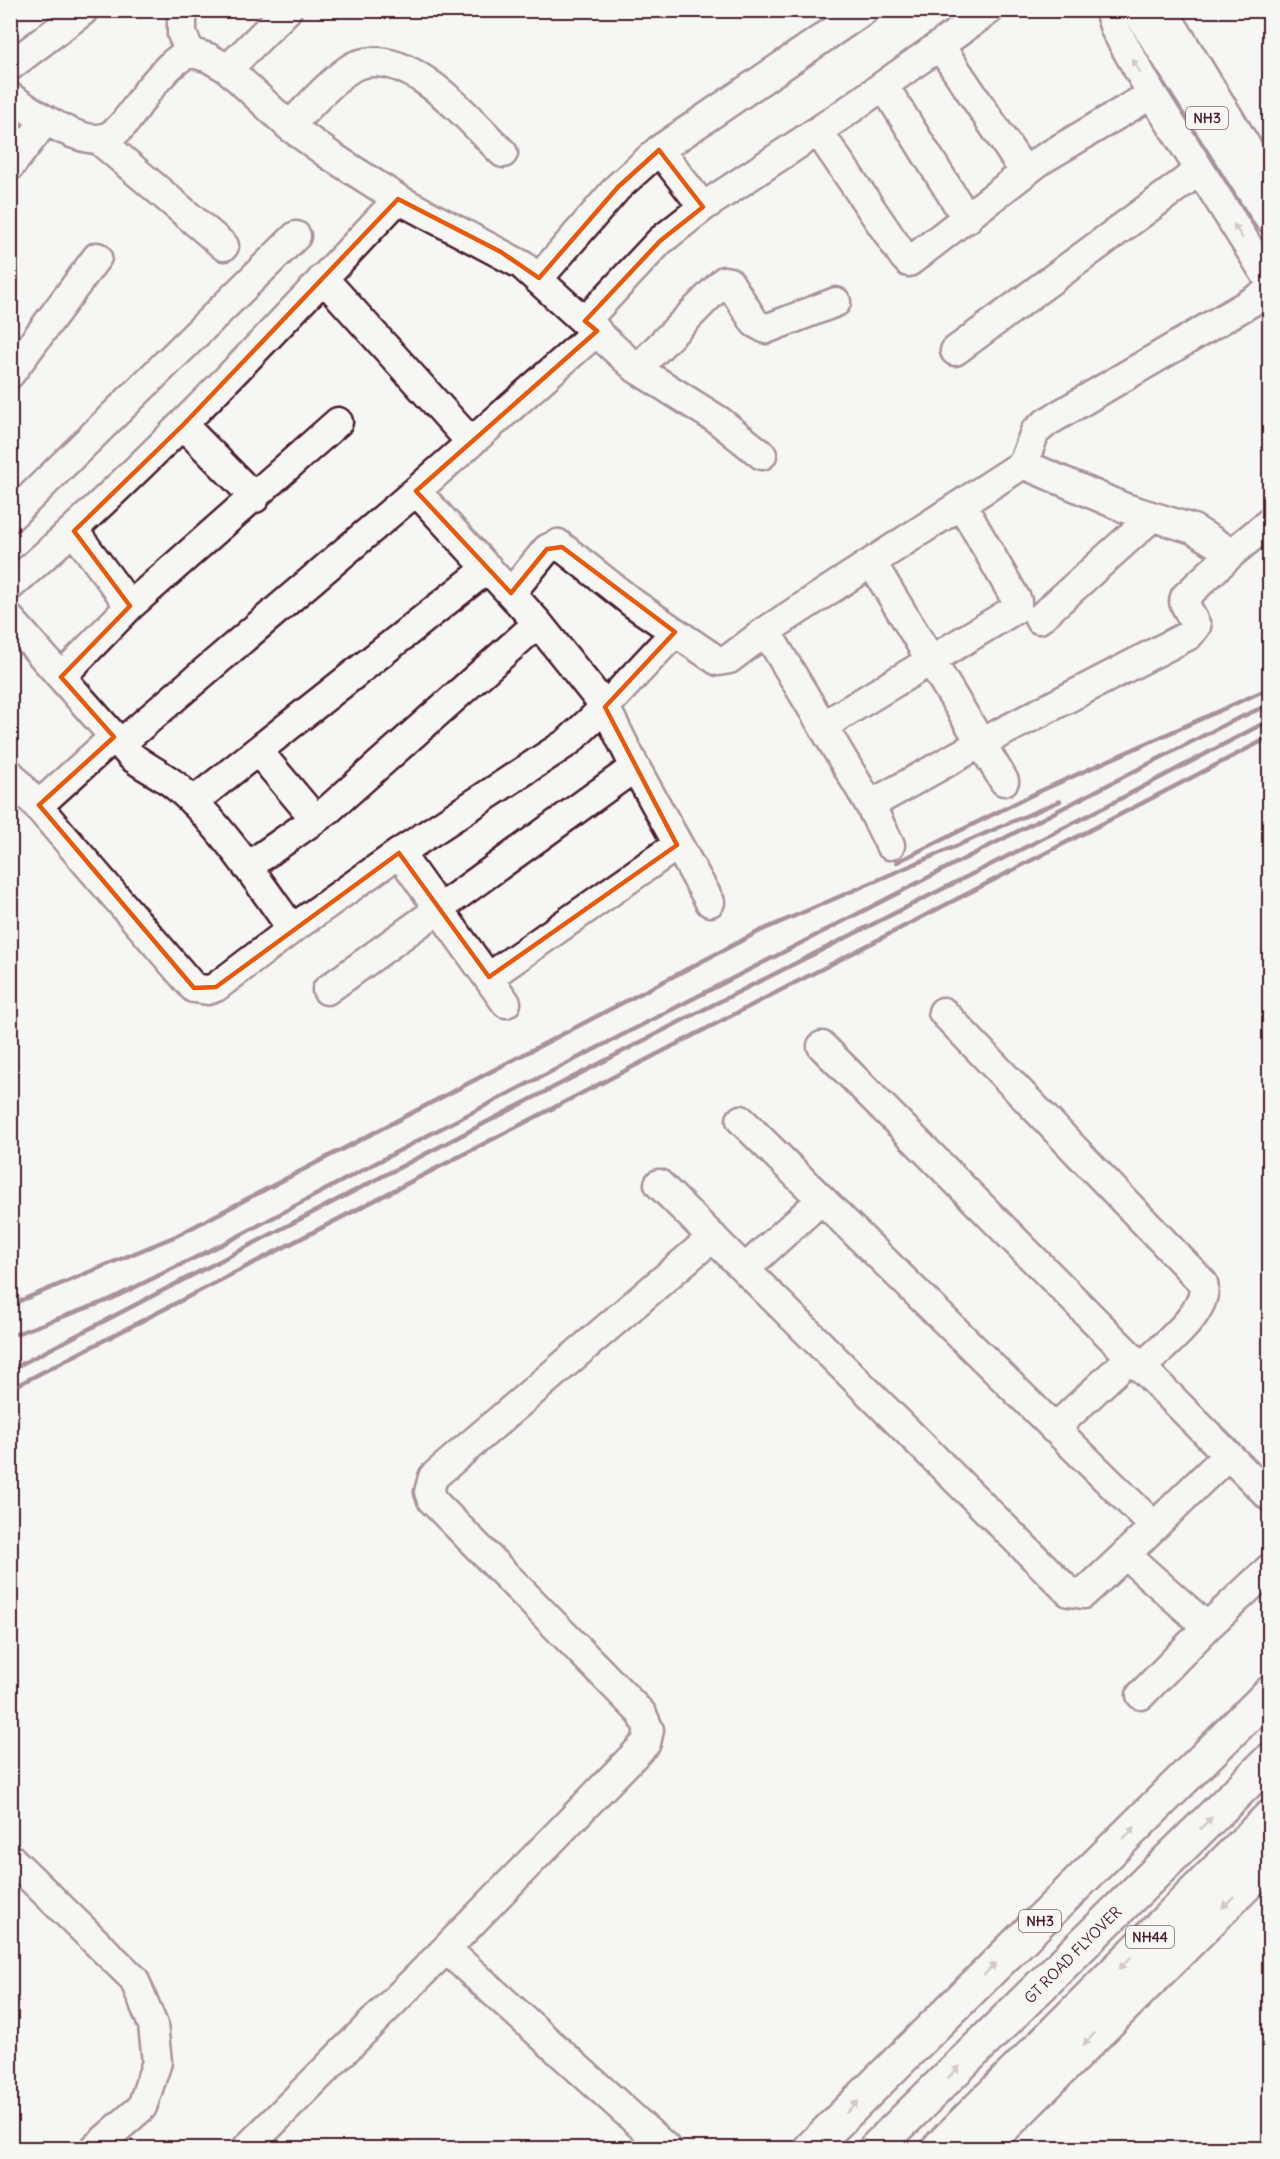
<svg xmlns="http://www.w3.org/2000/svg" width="1280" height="2159" viewBox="0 0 1280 2159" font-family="Delius,sans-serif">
	<rect width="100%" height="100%" fill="#f6f6f2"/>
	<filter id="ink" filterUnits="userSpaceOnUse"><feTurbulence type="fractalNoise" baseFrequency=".0167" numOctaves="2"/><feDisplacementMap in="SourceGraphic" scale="12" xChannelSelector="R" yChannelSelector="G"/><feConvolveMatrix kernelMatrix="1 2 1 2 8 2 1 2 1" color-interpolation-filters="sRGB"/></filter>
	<g filter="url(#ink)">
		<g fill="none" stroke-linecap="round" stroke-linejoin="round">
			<defs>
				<path id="minor" d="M182,10v24l8,18
					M1109,10l6,19 37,65 118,187
					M1163,10l107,175
					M940,46l84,125
					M10,66l73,-55
					M228,69l59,-59
					M884,86l83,133
					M10,97c21,14 76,54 101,38 15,-9 27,-32 38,-46 13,-15 23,-28 41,-37l19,6 19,11 61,57 42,30 67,43 124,66 115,104 81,51 44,35
					M289,126c15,-14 51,-55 68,-61 53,-19 113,56 146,88
					M818,131l86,126 5,5 132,-102 111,-66
					M98,139l126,107
					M659,150l44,57
					M10,166l36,-46
					M323,278l147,163
					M539,278l79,-91 41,-37 205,-140
					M585,321l75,-80 43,-34 139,-92 147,-105
					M955,351l245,-181
					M637,369l87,-88 5,1 26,41 11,6 70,-27
					M10,374l87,-117
					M183,425l72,73
					M1023,464l12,-32 12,-10 223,-131
					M10,517l286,-281
					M872,563l132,218
					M10,586c139,-120 263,-254 388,-387
					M511,593l36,-44 11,-5 76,60 41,28 -70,75 30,60 75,135
					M130,606l208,-184
					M10,619l121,137c15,12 32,19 46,31 42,35 83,97 115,142l-76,58 -8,3 -14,-2 -184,-214
					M1039,619l113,-102
					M766,631l104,174 20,40
					M675,632l43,29 11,-2 37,-28 257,-167 102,44 68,21 39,24 38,-31
					M61,677l69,-71 -56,-75
					M823,726l194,-118v-7l-55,-96
					M120,744l296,-253 181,-160
					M258,751l57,68
					M193,802l295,-234
					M39,805l75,-68
					M870,805l111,-62 208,-108 7,-9 -12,-24 1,-5 47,-44
					M399,853l107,150
					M247,867l81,-57 210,-187
					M292,929l107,-76 169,-111 37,-35 -67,-84 -122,-132
					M489,977l188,-132
					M327,990l308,-223
					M943,1012l260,271c7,29 -43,65 -62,85
					M822,1046l448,451
					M741,1120l412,405
					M659,1184l410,408 14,2c50,-45 96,-93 145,-139
					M745,1269l76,-69
					M1054,1429l77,-72
					M1126,1555l81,72
					M1141,1695l66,-68 63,-59
					M10,1858l124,121 19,46 4,37 -15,45 -47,41
					M446,1949l220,199
					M247,2148l199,-199 200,-206 3,-13 -7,-16 -210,-214 -3,-8 4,-15 280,-240"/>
				<path id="highway" d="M1139,10l131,206
					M811,2148l459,-455
					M876,2148l394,-388
					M939,2148l331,-331
					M982,2148l288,-287"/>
			</defs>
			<use href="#minor" stroke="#4a1f2b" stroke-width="33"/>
			<use href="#highway" stroke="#4a1f2b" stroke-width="38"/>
			<use href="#minor" stroke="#f6f6f2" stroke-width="28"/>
			<use href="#highway" stroke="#f6f6f2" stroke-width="33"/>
			<path stroke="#4a1f2b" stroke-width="4.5" d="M897,862l141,-70 232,-104
				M10,1305l166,-69 584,-305 300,-130
				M10,1336l99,-36 124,-61 205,-109 790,-407 42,-19
				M10,1370l675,-351 412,-208 173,-91
				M10,1389l1260,-652"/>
		</g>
		<defs><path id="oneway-solid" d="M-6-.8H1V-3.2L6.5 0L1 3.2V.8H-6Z" transform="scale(1.5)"/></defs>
		<g fill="#a99598">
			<use href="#oneway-solid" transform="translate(1136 66) rotate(-120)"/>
			<use href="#oneway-solid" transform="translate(1238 231) rotate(-122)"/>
			<use href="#oneway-solid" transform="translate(1206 1823) rotate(-45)"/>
			<use href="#oneway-solid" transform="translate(1129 1833) rotate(-45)"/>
			<use href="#oneway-solid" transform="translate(1228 1902) rotate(136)"/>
			<use href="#oneway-solid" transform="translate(1125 1963) rotate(135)"/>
			<use href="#oneway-solid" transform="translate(990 1969) rotate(-45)"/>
			<use href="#oneway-solid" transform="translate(1089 2039) rotate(135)"/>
			<use href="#oneway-solid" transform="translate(954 2072) rotate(-45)"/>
			<use href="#oneway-solid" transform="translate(852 2107) rotate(-45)"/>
		</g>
	</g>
	<path d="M0 0H1280V2159H0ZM659,150l44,57 -43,34 -75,80 12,10 -181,160 95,102 36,-44 15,-2 113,85 -70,75 72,138 -188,132 -90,-124 -183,134 -22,1 -155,-183 75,-68 -53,-60 69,-71 -56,-75 109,-106 215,-226 103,53 38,26 79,-91z" fill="#f6f6f2" fill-opacity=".55" fill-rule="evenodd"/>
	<path fill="none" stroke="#e8590c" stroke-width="4.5" stroke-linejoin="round" d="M659,150l44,57 -43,34 -75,80 12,10 -181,160 95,102 36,-44 15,-2 113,85 -70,75 72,138 -188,132 -90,-124 -183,134 -22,1 -155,-183 75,-68 -53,-60 69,-71 -56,-75 109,-106 215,-226 103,53 38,26 79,-91z"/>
	<g text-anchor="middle" stroke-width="5" stroke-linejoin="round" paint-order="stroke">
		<g fill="#f6f6f2" stroke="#7e6067" stroke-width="1.5">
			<rect x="1186" y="107" width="42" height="22" rx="4.5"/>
			<rect x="1019" y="1910" width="42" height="22" rx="4.5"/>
			<rect x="1126" y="1926" width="48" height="22" rx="4.5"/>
		</g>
		<g font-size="14" font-weight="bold" fill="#4a1f2b">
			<text x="1207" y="123">NH3</text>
			<text x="1040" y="1926">NH3</text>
			<text x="1150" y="1942">NH44</text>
		</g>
		<g font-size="15" fill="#4a1f2b" stroke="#f6f6f2">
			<text transform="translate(1073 1955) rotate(-45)" y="5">GT ROAD FLYOVER</text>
		</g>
	</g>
	<rect width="1280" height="2159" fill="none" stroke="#f6f6f2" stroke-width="36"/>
	<rect x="18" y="18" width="1244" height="2123" fill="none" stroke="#4a1f2b" stroke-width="2" filter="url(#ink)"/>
</svg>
